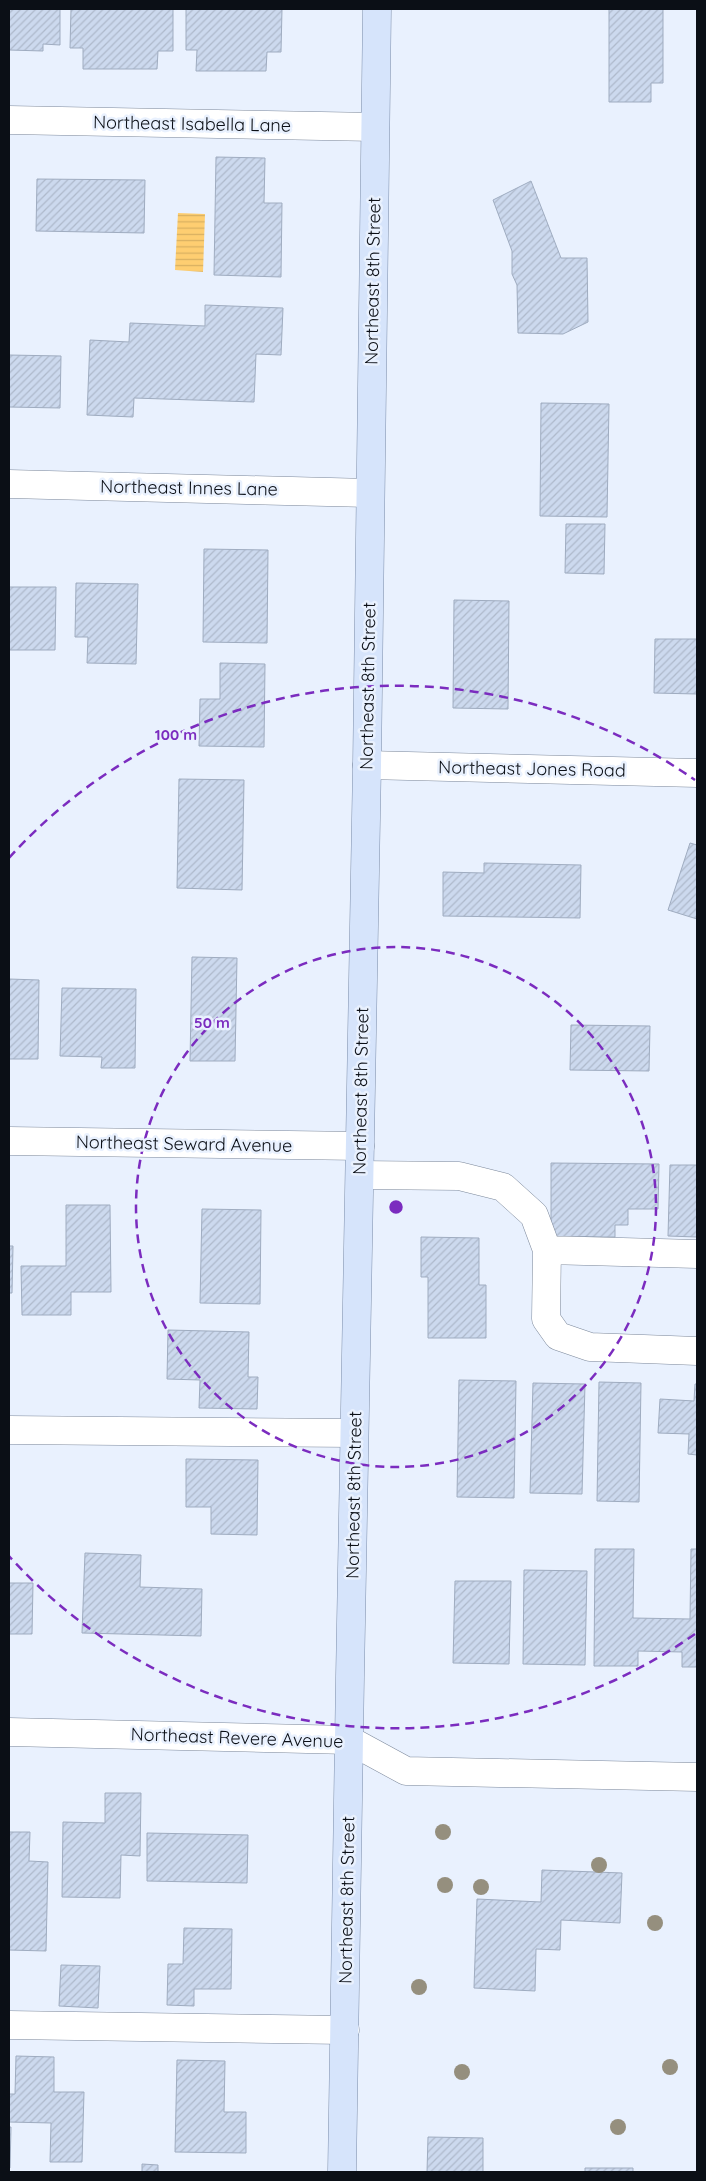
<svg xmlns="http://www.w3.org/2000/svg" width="706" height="2181" viewBox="0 0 706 2181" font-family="Quicksand,sans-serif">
	<defs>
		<pattern id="water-rules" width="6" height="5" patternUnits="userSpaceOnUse" patternTransform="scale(1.25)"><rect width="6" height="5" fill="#fece71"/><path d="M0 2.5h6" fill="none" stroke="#d8b061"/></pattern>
		<pattern id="building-hatch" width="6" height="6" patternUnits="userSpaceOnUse" patternTransform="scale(1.25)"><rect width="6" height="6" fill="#ccd9ee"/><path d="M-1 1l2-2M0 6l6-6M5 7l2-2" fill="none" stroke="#aeb9cb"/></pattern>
	</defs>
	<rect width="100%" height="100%" fill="#e9f1fe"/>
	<path fill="url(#water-rules)" d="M178,213l27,1 -2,58 -28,-2z"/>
	<path fill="url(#building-hatch)" stroke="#9facc0" d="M9,9h51v36l-17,-1v7l-34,-1z
		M71,9h102v42h-15l-1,18h-74v-21h-13z
		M186,9h96l-1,43h-14l-1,19h-70l1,-21h-11z
		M609,9h54v74h-12v19h-42z
		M216,157l49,1 -1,45h18l-1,74 -67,-2z
		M37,179l108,1 -1,53 -108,-2z
		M531,181l30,77h26l1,64 -25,12 -45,-1 -1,-48 -5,-11v-23l-19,-51z
		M205,305l78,3 -2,47 -25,-1 -2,48 -120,-4 -1,19 -46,-2 3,-75 39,2 1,-19 75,3z
		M9,355l52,1 -1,52 -51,-1z
		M541,403l68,1 -2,113 -67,-1z
		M566,524h39l-1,50 -39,-1z
		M204,549l64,1 -1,93 -64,-1z
		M76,583l62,1 -2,80 -49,-1 1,-26h-13z
		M9,587h47l-1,63h-46z
		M454,600l55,1 -1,108 -55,-1z
		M655,639h42v55l-43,-1z
		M220,663l45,1 -1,83 -65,-1 1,-47h20z
		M179,779l65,1 -2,110 -65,-2z
		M690,843l7,2v74l-29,-9z
		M484,863l97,2 -1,53 -137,-2v-44l41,1z
		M192,957l45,1 -2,103h-45z
		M9,979l30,1 -1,79h-29z
		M62,988l74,1 -1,79h-34l1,-11 -42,-1z
		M571,1025l79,1 -1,45 -79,-1z
		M551,1163l108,1 -1,45h-30v16h-13v12h-64z
		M670,1165h27v72l-29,-1z
		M66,1205h44l1,87h-40v23h-49l-1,-49h45z
		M202,1209l59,1 -1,94 -60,-1z
		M421,1237l58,1v47h7v53h-58v-61h-7z
		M9,1246h4l-1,47h-3z
		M168,1330l81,2 -1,45h10l-1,32 -58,-1 1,-28 -33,-1z
		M459,1380l57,1 -2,117 -57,-1z
		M599,1382l42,1 -2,119 -42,-1z
		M533,1383l52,1 -3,110 -52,-1z
		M695,1384h2v71l-9,-1 1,-20 -31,-1 2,-34 34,2z
		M186,1459l72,1 -1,75 -46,-1v-27h-25z
		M595,1549h39l-1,69 57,1 1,-70h6v118h-15v-15l-44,-1v15h-44z
		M85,1553l56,2 -1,32 62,2 -1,47 -119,-3z
		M524,1570l63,1 -2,94 -62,-1z
		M455,1581h56l-2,83 -56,-1z
		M9,1583h24l-1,51h-23z
		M105,1793h36l-1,63 -19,-1 -1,43 -58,-1 1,-75 42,1z
		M9,1832h21l-1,29 19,1 -2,89 -37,-1z
		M147,1833l101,2 -1,48 -100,-2z
		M542,1870l80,3 -2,50 -59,-3 -1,30 -24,-1 -1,42 -61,-3 3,-89 64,3z
		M184,1928l48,1 -1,60h-37v17l-27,-1 1,-41h15z
		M61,1965l39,1 -2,42 -39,-2z
		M16,2056l38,1v35h30l-2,70h-32l1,-39 -42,-1v-28h6z
		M177,2060l48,1 -1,51h22v41l-71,-1z
		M9,2127h2l-1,41h-1z
		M428,2137l55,1v34h-56z
		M142,2164l16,1v7h-16z
		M585,2168h48v4h-48z"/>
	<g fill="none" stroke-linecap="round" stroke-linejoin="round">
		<defs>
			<path id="minor" d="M9,120l366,7
				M9,484l360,9
				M367,765l330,8
				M9,1141l351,5
				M360,1175l99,1 44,11 31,28 13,35 -1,69 12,17 32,11 107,4
				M547,1250l150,4
				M9,1430l345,3
				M9,1732l340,8 57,31 291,6
				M9,2025l336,5"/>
			<path id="major" d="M342,2172l8,-495 17,-912 10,-756"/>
		</defs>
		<use href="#minor" stroke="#7c889b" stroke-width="29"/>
		<use href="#major" stroke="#7d8eaa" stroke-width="29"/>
		<use href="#minor" stroke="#fff" stroke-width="28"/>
		<use href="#major" stroke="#d6e4fb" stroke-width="28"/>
	</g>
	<g fill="#958f7e">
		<circle cx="443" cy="1832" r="8"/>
		<circle cx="599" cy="1865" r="8"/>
		<circle cx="445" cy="1885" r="8"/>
		<circle cx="481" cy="1887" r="8"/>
		<circle cx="655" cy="1923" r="8"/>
		<circle cx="419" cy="1987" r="8"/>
		<circle cx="670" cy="2067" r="8"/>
		<circle cx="462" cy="2072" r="8"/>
		<circle cx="618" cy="2127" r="8"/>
	</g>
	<g fill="none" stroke="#7b2cbf" stroke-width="2.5" stroke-dasharray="9 6">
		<circle cx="396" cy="1207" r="260"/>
		<path d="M695 1634A521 521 0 0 1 9 1556M9 858A521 521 0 0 1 695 780"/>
	</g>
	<g text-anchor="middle" stroke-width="5" stroke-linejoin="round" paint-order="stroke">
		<g font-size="18" fill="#0b0f16" stroke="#e9f1fe">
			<text transform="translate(192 124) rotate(1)" y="6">Northeast Isabella Lane</text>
			<text transform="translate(373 281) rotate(-89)" y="6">Northeast 8th Street</text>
			<text transform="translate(189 488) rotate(1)" y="6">Northeast Innes Lane</text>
			<text transform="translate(368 686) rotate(-89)" y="6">Northeast 8th Street</text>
			<text transform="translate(532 769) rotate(1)" y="6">Northeast Jones Road</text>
			<text transform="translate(361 1091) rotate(-89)" y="6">Northeast 8th Street</text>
			<text transform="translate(184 1144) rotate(1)" y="6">Northeast Seward Avenue</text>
			<text transform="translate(354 1495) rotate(-89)" y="6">Northeast 8th Street</text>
			<text transform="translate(237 1738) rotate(2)" y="6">Northeast Revere Avenue</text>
			<text transform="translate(347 1900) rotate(-89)" y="6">Northeast 8th Street</text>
		</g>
	</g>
	<circle cx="396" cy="1207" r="8" fill="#7b2cbf" stroke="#e9f1fe" stroke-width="2.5"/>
	<g font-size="15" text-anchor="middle" font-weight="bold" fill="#7b2cbf" stroke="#e9f1fe" stroke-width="5" stroke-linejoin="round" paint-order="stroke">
		<text x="176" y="740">100 m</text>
		<text x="212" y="1028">50 m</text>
	</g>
	<rect width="706" height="2181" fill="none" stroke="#0b0f16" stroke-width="20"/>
</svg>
